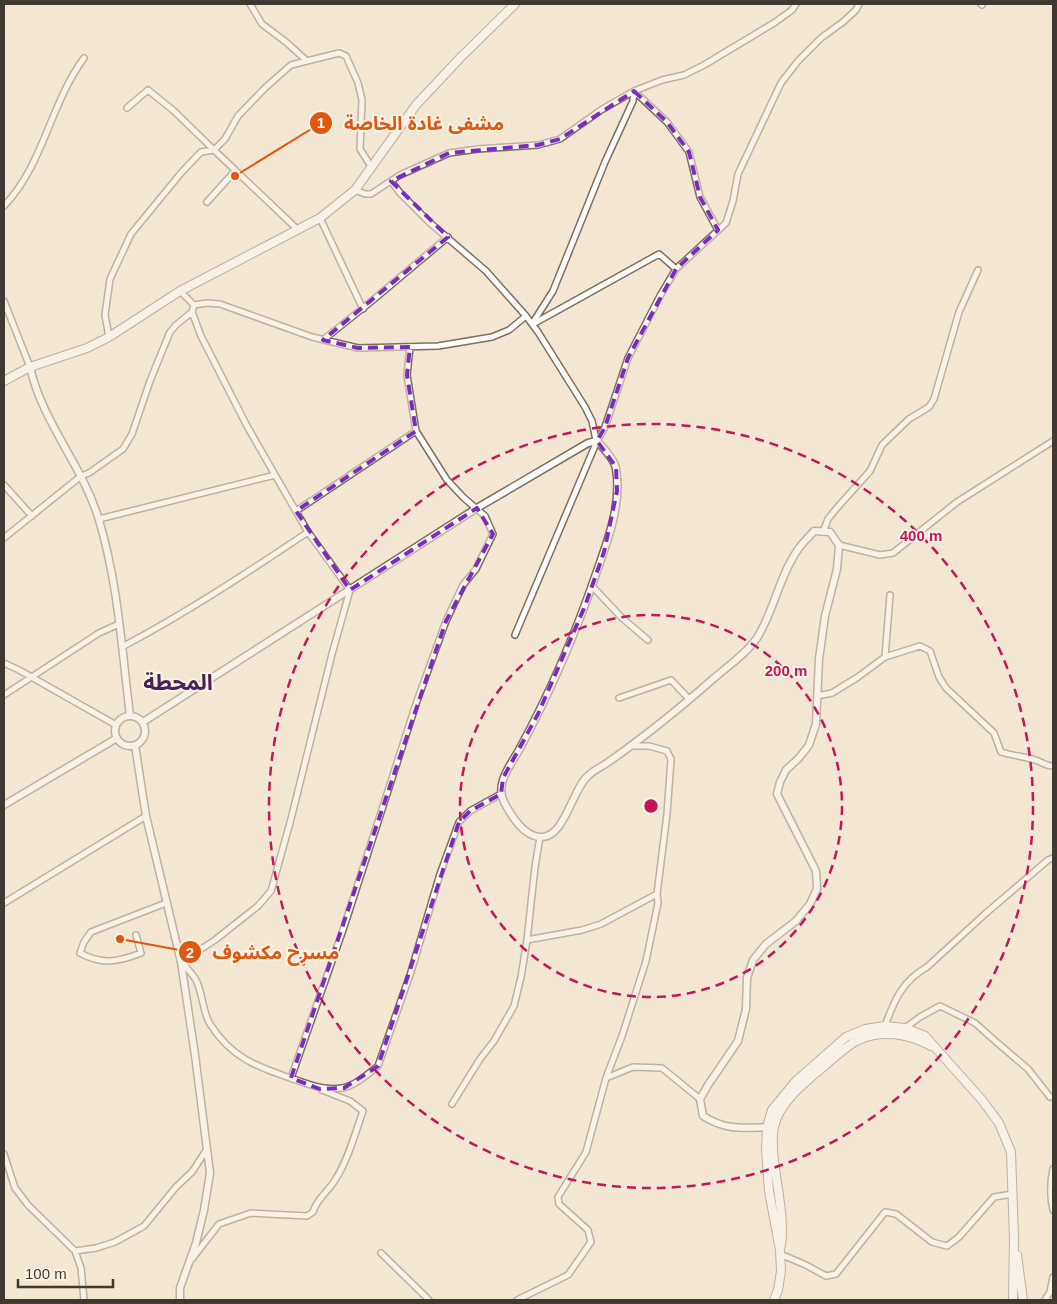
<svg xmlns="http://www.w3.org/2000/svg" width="1057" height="1304" viewBox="0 0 1057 1304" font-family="Arial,'Noto Sans Arabic',sans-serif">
	<rect width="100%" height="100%" fill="#f3e6d3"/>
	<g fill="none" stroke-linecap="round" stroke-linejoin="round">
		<defs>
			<path id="minor" d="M250,4l12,20 24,18 21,19
				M981,4l1,1
				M634,91l33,31 22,30 11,45 18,33
				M127,108l21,-18 26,21 40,39 11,-11 13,-23 27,-28 26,-23 48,-12 7,3 12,27 4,17 -2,49 12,19
				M391,181l9,12 29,29 57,49 40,45 12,16 47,75 7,14 4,19
				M355,190l10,4h6l29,-19 49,-22 29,-4 60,-4 22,-6 41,-29 33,-19 28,-11 22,-5 20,-10 70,-42 18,-13 4,-6
				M207,202l28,-31
				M4,206c40,-42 46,-102 80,-148
				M320,218l43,91
				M4,301l26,66
				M194,305l13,-2 13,1 92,33 46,11 80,-2 54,-9 17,-7 17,-14
				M192,312l9,24 46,90 28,49 33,57 42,58 -18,64 -41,165 -20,72 -13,15 -43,34 -34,22c5,5 11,11 15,18 7,13 6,31 14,44 21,33 45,42 80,54 19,6 32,13 52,10 13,-2 26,-14 36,-22l33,-94 29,-98 19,-52 11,-11 31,-17
				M532,324l21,-33 52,-129 28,-61 1,-10
				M533,324l126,-70 17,15
				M109,337l-4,-22 5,-36 21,-45 50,-61 20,-21 13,-2 83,79
				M323,340l50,-40 75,-63
				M4,485l28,31
				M296,511l120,-80
				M99,519l176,-44
				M823,532l5,-13 8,-10 34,-38 12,-26 27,-26 20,-12 5,-8 25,-87 19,-42
				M4,538l77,-62 8,-3 34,-24 9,-15 18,-53 20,-49 6,-7 16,-13 2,-7 -14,-14
				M839,545l41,10 13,-2 64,-51 96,-61
				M592,586l30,32 26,22
				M515,635l82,-194 8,-14 23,-69 32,-62 16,-27 50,-46 7,-22 5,-27 43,-91 17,-22 23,-23 22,-16 13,-12 3,-6
				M122,647c64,-34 125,-74 186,-115
				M885,657l5,-62
				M4,663l15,7 97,55
				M4,695l95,-62 20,-9
				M817,696l15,-3 26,-16 27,-20 35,-11 10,5 9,26 7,11 48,45 7,19c12,4 28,5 37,9 7,3 8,5 15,5
				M619,698l52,-18 18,19
				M630,746h19l18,5 4,8 -4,55 -10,80 1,9 -12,58 -24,75 -16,42 27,-11 29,1 38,31
				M540,837l-5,30 -8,73 55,-10 19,-6 56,-30
				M4,903l142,-87
				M136,935l5,18c-23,9 -39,12 -61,0l4,-11 7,-10 75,-29
				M885,1026c9,-25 17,-45 42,-59l58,-53 63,-54 5,-2
				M905,1028l15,-11 20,-11 35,17 18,16 35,30 22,28
				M291,1078l53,-151 73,-226 29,-80 17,-36 13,-16 17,-35 -8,-18 -21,-18 -17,-18 -31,-49 -9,-56 3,-28
				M452,1104l28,-45 14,-18 20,-35 7,-29 6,-37
				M4,1154l11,34 13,17 47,46 6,17 3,32
				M1053,1169c-3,14 -3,28 0,41
				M75,1251l21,-3 19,-6 29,-16 32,-39 16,-15 15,-23
				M381,1253l48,47
				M780,1254l26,11 20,11 10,-2 49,-62 11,2 36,28 15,4 12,-9 35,-40 19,-3
				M192,1259l27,-35 32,-11 56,3 6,-4c4,-14 15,-20 22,-32 12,-17 21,-49 28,-69l-13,-10 -28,-11
				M517,1300l51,-25 23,-33 -3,-12 -29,-26 -1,-7 28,-45 20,-74
				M1045,1300l5,-8 3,-15"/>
			<path id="tertiary" d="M30,367c12,55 53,99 69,153 19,63 23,131 31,196
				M115 731a15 15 0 1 1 30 0a15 15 0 1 1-30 0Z
				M143,722l334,-214 111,-65 9,-2c6,7 18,19 19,28 6,34 -8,71 -19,102 -21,62 -47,122 -78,179 -9,16 -24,34 -15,52 7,13 19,34 36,35 25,2 32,-49 49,-62 5,-5 12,-8 18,-12 36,-25 73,-55 106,-84 15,-13 33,-25 44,-41 17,-27 22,-61 40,-87 4,-7 12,-14 17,-20l16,1 9,13 -2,24 -12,47 -6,43 -3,65 -7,21 -10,13 -13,12 -6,12 -3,12 39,77 1,18 -7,15 -14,17 -30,23 -13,16 -6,18 -1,31 -8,32 -30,44 -8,14 3,17c24,15 40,12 67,11
				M135,745l11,71 35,146 14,93 15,118 -6,37 -8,33 -16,45v12
				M4,805l113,-67"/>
			<path id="secondary" d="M4,381l26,-14 57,-19 22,-11 71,-46 140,-73 35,-28 61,-85 44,-47 55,-54
				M781,1245c4,-32 -6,-63 -8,-95 0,-8 -1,-16 1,-23 6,-28 36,-48 56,-66 9,-7 18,-16 28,-21 24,-11 51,-6 73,6
				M1017,1255l6,45
				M774,1300l4,-10 3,-19 -1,-21 -11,-59 -3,-41 1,-23 5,-17 24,-29 50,-44 19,-8 20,-3 20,2 20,8 57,64 17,23 12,29 3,86 -1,62"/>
		</defs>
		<use href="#minor" stroke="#7c715f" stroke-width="8"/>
		<use href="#tertiary" stroke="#7c715f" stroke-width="9"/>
		<use href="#secondary" stroke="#7c715f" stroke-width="10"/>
		<use href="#minor" stroke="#fff" stroke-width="5"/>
		<use href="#tertiary" stroke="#fff" stroke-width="6"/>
		<use href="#secondary" stroke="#fff" stroke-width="8"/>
	</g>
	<path d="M0 0H1057V1304H0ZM634,91l33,31 22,30 11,45 18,33 -42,39 -48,89 -23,69 -8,14 19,26 1,24 -13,61 -19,54 -47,108 -35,64 -2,16 -31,17 -11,11 -81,244 -34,22 -24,1 -29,-11 155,-457 47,-87 -16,-26 -127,82 -54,-79 120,-80 -9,-56 3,-28 -52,1 -35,-8 125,-103 -57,-56 58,-28 89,-8 22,-6z" fill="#f3e6d3" fill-opacity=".55" fill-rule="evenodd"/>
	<path fill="none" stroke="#7b2cbf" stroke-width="4" stroke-dasharray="10 6" stroke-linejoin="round" d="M634,91l33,31 22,30 11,45 18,33 -42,39 -48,89 -23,69 -8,14 19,26 1,24 -13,61 -19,54 -47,108 -35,64 -2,16 -31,17 -11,11 -81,244 -34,22 -24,1 -29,-11 155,-457 47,-87 -16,-26 -127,82 -54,-79 120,-80 -9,-56 3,-28 -52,1 -35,-8 125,-103 -57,-56 58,-28 89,-8 22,-6z"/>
	<g fill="none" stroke="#c2185b" stroke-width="2.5" stroke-dasharray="9 6">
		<circle cx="651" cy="806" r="191"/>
		<circle cx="651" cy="806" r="382"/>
	</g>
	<g text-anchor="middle" stroke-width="4" stroke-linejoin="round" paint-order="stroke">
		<g font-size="22" font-weight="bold" fill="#4b2257" stroke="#fef4e4">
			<text x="178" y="690">المحطة</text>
		</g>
	</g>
	<circle cx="651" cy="806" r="8" fill="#c2185b" stroke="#fef4e4" stroke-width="2.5"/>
	<g font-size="15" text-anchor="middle" font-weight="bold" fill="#c2185b" stroke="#fef4e4" stroke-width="4" stroke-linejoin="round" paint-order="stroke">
		<text x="921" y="541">400 m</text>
		<text x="786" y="676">200 m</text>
	</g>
	<path fill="none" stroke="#e0570e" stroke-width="2" d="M235 176L321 123M120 939L190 952"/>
	<g fill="#e0570e" stroke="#fef4e4" stroke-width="2">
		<circle cx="235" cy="176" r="5"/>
		<circle cx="120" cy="939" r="5"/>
		<circle cx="321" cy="123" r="12"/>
		<circle cx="190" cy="952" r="12"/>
	</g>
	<g font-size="15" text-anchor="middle" font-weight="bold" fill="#fff">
		<text x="321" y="128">1</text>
		<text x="190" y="958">2</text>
	</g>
	<g font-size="19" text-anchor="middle" font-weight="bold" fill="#e0570e" stroke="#fef4e4" stroke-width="4" stroke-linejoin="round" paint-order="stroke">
		<text x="424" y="130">مشفى غادة الخاصة</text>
		<text x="276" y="959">مسرح مكشوف</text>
	</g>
	<rect width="1057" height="1304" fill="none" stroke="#3f3a32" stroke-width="10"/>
	<path d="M18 1279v8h95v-8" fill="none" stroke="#3f3a32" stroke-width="2.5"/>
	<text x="25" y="1279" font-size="15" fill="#3f3a32" stroke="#fef4e4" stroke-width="4" paint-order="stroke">100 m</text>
</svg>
